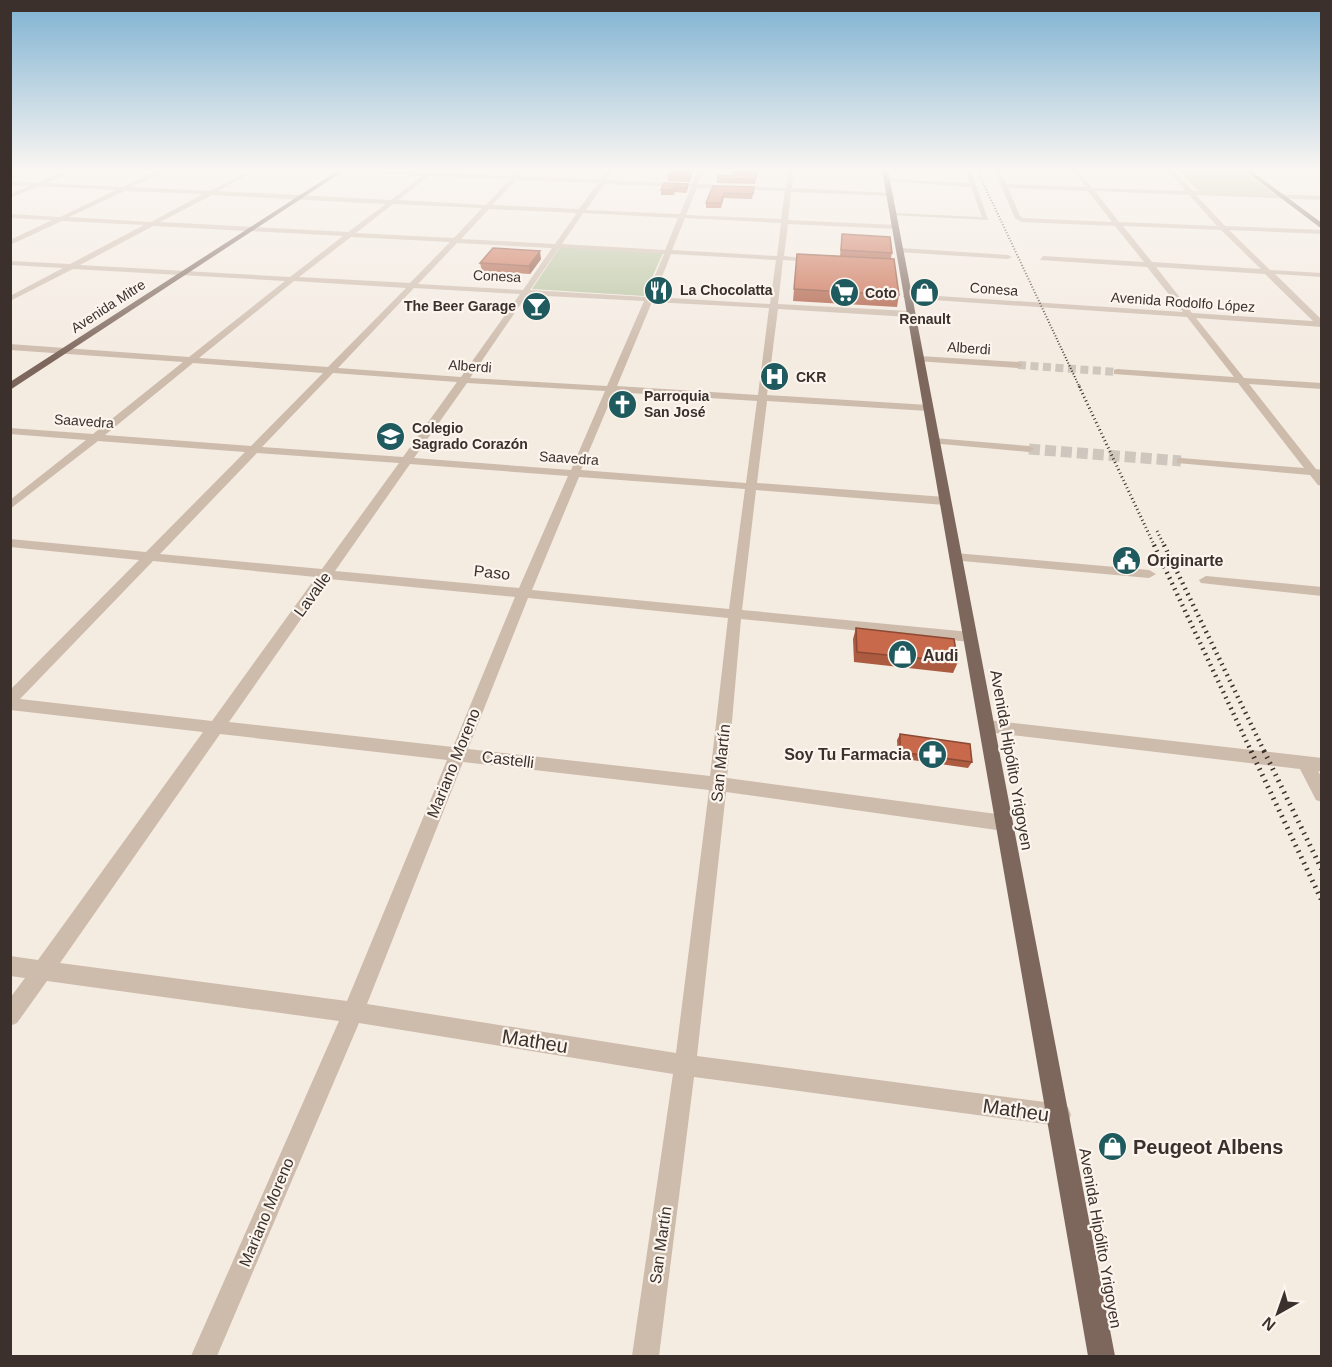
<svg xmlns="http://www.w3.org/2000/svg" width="1332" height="1367" viewBox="0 0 1332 1367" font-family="Helvetica,sans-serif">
	<rect width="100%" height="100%" fill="#f4ebe1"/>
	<path fill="#b8c4a0" d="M1178,170h64l33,25 -75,-3z
		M560,247l103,6 -19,43 -112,-7z"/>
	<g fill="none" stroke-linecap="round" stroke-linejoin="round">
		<path stroke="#cfc6bd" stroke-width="8" stroke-dasharray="8 4.5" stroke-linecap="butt" d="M1018,365l99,7"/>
		<path stroke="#cfc6bd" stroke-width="11" stroke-dasharray="11 5" stroke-linecap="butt" d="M1029,449l152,12"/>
		<path fill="#cdbbac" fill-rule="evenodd" d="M69,170h7l-29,13 76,4 36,-17h7l-34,17 78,4 41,-21h6l-39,21 173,9 31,-24 -95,-6 100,2 4,-2 2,3 80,3 6,-6h6l-6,6 81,4 7,-10h6l-7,10 86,4 6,-14h6l-6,14 88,4 2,-18h6l-2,18 100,5 -2,3 -99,-4 -3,28 108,5 3,2 -3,2 -108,-5 -4,32 36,4 -4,2 -33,-2 -5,44 132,7 4,3 -4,3 -132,-8 -11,86 161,10 5,3 -5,3 -161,-10 -10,82 188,14 6,4 -6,4 -189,-15 -14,120 228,22 7,5 -7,5 -229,-23 -14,159 277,37 6,3 3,5 -3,5 -6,3 -278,-39 -29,264 363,48 8,3 3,8 -3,8 -8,3 -366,-49 -35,279h-27l41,-282 -314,-51 -142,333h-26l148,-335 -292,-40 -30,42 -7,3v-28l15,-20 -15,-2v-20l28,4 165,-228 -193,-22v-20l129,-130 -129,-13v-8l136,13 99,-100 -147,-11 -88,68v-9l76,-60 -76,-6v-6l83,6 90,-72 -173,-12v-6l179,13 96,-76 -212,-12 -63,32v-5l53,-28 -53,-3v-4l60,3 74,-39 -82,-4 -52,24v-5l42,-20 -42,-2v-4l50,3 56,-27 -77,-4 -29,12v-4l20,-8 -20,-1v-4l27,2zM429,176l81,3 -24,26 -88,-5zM516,180l82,3 -19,26 -87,-4zM604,184l87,3 -11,27 -94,-4zM697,188l88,3 -4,28 -95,-4zM125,191l78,3 -52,28 -82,-5zM212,195l174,9 -38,28 -188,-10zM393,204l89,4 -28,30 -98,-5zM489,209l88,4 -22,31 -94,-5zM583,213l95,5 -13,32 -103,-6zM685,218l96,5 -4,33 -105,-6zM153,226l190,10 -53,41 -210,-12zM351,237l99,5 -40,41 -111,-6zM457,243l95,5 -29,42 -105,-6zM559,248l105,6 -18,43 -116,-7zM671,254l105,6 -6,44 -116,-7zM294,281l112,7 -78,79 -129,-9zM414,288l106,6 -59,83 -123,-9zM527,295l117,6 -37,85 -137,-8zM652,302l117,6 -11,87 -141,-9zM193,363l130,10 -72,73 -146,-11zM333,373l124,9 -54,75 -141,-10zM467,383l138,8 -34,79 -157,-12zM614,392l143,9 -11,82 -165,-13zM257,453l142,10 -77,106 -162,-15zM410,464l158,12 -49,112 -184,-17zM579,477l166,12 -16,120 -197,-19zM153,561l163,16 -104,144 -192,-22zM329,579l186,18 -62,150 -224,-25zM528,598l200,20 -18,158 -242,-27zM220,734l227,26 -100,241 -287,-38zM463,762l246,28 -33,263 -309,-49z
			M965,170h6l17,50 -98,-5 3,-2 89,4 -11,-30 -87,-6 3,-2 83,4z
			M994,170h6l6,14 80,3 -14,-17h6l14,18 94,3 -19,-21h6l20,21 129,5v4l-126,-5 29,31 97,4v4l-93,-4 41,40 52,3v4l-47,-3 47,46v7l-126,-9 48,60 78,5v6l-73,-5 67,85 6,1v16l-4,-1 -8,-10 -133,-12v-4l4,-1 123,10 -66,-85 -124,-9v-4l3,-1 117,8 -47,-60 -283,-19 -1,-2 4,-2 276,18 -36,-45 -107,-7 3,-4 101,6 -29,-36 -93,-4 -7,-4zM1008,188l80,3 24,31 -89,-4 -3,-2zM1095,191l94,4 28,31 -98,-4zM1123,226l98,4 40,39 -109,-7zM1156,267l109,7 48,47 -121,-8z
			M901,248l107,7 4,2 -4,2 -110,-7z
			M919,356l99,6 5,3 -5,3 -102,-7v-4z
			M934,438l95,8 5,3 -5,3 -99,-9v-4z
			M955,553l194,17 7,4 -7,4 -198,-18 -2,-3 2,-3z
			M1206,576l116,11v9l-121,-13 -2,-3z
			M987,720l335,38v14l-4,-1 4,7v24l-6,-2 -16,-31 -313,-37 -6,-2 -2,-4 2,-4z"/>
		<path fill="#7d675c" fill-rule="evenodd" d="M339,170h6l-335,220v-8z
			M882,170h6l227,1186h-27z
			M1244,170h6l72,53v6z
			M1288,170h34v2h-31z"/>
		<path stroke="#3b302b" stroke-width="2" stroke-dasharray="1 2" stroke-linecap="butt" d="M977,170l103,218"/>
		<path stroke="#3b302b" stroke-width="3" stroke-dasharray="1 3" stroke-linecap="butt" d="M1079,386l76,161
			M1157,531l8,16"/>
		<path stroke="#3b302b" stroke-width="4.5" stroke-dasharray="1.5 4.5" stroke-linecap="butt" d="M1154,545l98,208
			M1164,545l101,208"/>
		<path stroke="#3b302b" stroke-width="5" stroke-dasharray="1.5 5" stroke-linecap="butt" d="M1251,751l71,150
			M1264,751l58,119"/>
	</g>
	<path fill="#ac5a40" d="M672,170h21l-3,12 -22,-1v-5z
		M735,170h23l-3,14 -38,-1v-5l16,-2z
		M688,184v5l-2,4 -11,-1 -1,3h-13v-5z
		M713,186l41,1 -2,12 -28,-1 -3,10h-15v-5z
		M842,234l50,19 -1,5 8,37 -2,12 -104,-6 4,-47 43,2z
		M541,259l-11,15 -48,-3 -2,-8z
		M856,628l102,34 -5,11 -99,-11 -1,-23z
		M900,734l72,28 -4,6 -70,-10 -1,-18z"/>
	<path fill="#8c4a34" d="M540,251l1,8 -11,15 -1,-8z"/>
	<path fill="#c8694b" stroke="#8c4a34" stroke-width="1.5" d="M672,170h20l-2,7 -22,-1z
		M735,170h23l-3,10 -38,-2 1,-3 15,1z
		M664,183l24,1 -2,4 -11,-1 -1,3h-13z
		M713,186l41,1 -1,7 -29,-1 -3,10h-15z
		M842,234l48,3 2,16 -51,-3z
		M493,248l47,3 -11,15 -49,-3z
		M797,254l97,5 5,36 -105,-6z
		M856,628l98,11 4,23 -101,-10z
		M900,734l70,10 2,18 -72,-10z"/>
	<linearGradient id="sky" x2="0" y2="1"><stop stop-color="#7eb2d2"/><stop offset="0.47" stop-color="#faf6f2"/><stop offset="1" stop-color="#faf6f2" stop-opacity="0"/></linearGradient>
	<rect width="1332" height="361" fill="url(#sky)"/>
	<defs>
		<symbol id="restaurant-disc" viewBox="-11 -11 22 22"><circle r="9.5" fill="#1f5a5e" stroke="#fbf5ee"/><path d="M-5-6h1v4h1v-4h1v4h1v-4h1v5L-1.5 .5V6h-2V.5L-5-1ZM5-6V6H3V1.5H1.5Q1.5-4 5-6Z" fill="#fff"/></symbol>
		<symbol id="shop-disc" viewBox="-11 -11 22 22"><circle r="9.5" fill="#1f5a5e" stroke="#fbf5ee"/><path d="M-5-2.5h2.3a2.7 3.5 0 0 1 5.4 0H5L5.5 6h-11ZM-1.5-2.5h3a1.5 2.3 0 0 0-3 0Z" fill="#fff"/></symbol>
		<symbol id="supermarket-disc" viewBox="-11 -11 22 22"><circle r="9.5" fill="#1f5a5e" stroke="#fbf5ee"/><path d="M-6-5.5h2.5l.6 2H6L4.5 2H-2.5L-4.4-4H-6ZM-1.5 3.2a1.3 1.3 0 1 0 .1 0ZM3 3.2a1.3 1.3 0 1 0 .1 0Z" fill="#fff"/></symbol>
		<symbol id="bar-disc" viewBox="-11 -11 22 22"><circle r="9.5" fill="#1f5a5e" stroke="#fbf5ee"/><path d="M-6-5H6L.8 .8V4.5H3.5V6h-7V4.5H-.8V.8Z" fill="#fff"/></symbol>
		<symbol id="hospital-disc" viewBox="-11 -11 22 22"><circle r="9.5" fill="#1f5a5e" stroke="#fbf5ee"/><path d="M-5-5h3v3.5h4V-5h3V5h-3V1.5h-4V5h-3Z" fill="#fff"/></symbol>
		<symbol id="church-disc" viewBox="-11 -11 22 22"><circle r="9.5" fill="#1f5a5e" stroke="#fbf5ee"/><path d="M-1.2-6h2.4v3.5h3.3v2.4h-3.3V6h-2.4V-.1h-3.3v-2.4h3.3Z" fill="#fff"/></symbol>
		<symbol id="school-disc" viewBox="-11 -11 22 22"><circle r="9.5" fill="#1f5a5e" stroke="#fbf5ee"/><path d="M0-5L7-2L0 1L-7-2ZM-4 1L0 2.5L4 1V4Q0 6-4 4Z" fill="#fff"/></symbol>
		<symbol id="civic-disc" viewBox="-11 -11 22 22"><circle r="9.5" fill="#1f5a5e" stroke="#fbf5ee"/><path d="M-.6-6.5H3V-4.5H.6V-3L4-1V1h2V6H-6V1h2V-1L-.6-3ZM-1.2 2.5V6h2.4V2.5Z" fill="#fff"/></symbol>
		<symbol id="pharmacy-disc" viewBox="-11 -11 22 22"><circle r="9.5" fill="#1f5a5e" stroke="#fbf5ee"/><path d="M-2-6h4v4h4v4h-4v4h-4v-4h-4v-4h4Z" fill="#fff"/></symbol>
	</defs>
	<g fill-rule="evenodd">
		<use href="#restaurant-disc" x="642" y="274" width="33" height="33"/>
		<use href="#shop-disc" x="908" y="276" width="33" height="33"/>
		<use href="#supermarket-disc" x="828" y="276" width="33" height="33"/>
		<use href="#bar-disc" x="520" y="290" width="33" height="33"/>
		<use href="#hospital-disc" x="758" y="360" width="33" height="33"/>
		<use href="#church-disc" x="606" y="388" width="33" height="33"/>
		<use href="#school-disc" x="374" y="420" width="33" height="33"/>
		<use href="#civic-disc" x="1110" y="544" width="33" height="33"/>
		<use href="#shop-disc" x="886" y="638" width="33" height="33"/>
		<use href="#pharmacy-disc" x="916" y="738" width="33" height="33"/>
		<use href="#shop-disc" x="1096" y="1130" width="33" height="33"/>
	</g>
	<g text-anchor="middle" stroke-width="4.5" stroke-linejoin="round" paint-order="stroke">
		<g font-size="14" fill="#3b302b" stroke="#fbf5ee">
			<text transform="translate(497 276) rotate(3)" y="5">Conesa</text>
			<text transform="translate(994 289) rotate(4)" y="5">Conesa</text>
			<text transform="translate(1183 302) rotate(4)" y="5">Avenida Rodolfo López</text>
			<text transform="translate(108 306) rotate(-33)" y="5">Avenida Mitre</text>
			<text transform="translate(969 348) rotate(4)" y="5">Alberdi</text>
			<text transform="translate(470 366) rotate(4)" y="5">Alberdi</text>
			<text transform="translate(84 421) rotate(4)" y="5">Saavedra</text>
			<text transform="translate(569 458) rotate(4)" y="5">Saavedra</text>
		</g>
		<g font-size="14" font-weight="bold" fill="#3b302b" stroke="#fbf5ee" text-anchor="start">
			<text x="680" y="295">La Chocolatta</text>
			<text x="865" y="298">Coto</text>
			<text x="516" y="311" text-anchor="end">The Beer Garage</text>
			<text x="925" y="324" text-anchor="middle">Renault</text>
			<text x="796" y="382">CKR</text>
			<text x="644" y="401">Parroquia<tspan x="644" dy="16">San José</tspan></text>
			<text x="412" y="433">Colegio<tspan x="412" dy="16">Sagrado Corazón</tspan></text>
		</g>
		<g font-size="16" font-weight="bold" fill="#3b302b" stroke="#fbf5ee" text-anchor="start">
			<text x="1147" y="566">Originarte</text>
			<text x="923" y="661">Audi</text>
			<text x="911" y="760" text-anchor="end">Soy Tu Farmacia</text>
		</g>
		<g font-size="16" fill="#3b302b" stroke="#fbf5ee">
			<text transform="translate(492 572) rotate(6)" y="6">Paso</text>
			<text transform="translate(312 594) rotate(-54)" y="6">Lavalle</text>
			<text transform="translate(508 759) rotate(7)" y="6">Castelli</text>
			<text transform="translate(1012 760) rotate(80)" y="6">Avenida Hipólito Yrigoyen</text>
			<text transform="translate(453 763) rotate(-68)" y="6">Mariano Moreno</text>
			<text transform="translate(720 763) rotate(-84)" y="6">San Martín</text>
			<text transform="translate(266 1212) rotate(-67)" y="6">Mariano Moreno</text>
			<text transform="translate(1101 1238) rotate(80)" y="6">Avenida Hipólito Yrigoyen</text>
			<text transform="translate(660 1245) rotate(-82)" y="6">San Martín</text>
		</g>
		<g font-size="20" fill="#3b302b" stroke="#fbf5ee">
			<text transform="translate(535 1041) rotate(9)" y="7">Matheu</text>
			<text transform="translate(1016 1110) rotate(8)" y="7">Matheu</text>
		</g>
		<g font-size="20" font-weight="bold" fill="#3b302b" stroke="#fbf5ee" text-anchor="start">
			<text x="1133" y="1154">Peugeot Albens</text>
		</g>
	</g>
	<rect width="1332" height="1367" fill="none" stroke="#3b302b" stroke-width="24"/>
	<g transform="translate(1278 1313) rotate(220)" stroke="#fbf5ee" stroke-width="4.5" paint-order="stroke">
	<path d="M0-4.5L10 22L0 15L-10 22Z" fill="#3b302b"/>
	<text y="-9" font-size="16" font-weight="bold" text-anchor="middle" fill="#3b302b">N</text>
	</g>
</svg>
